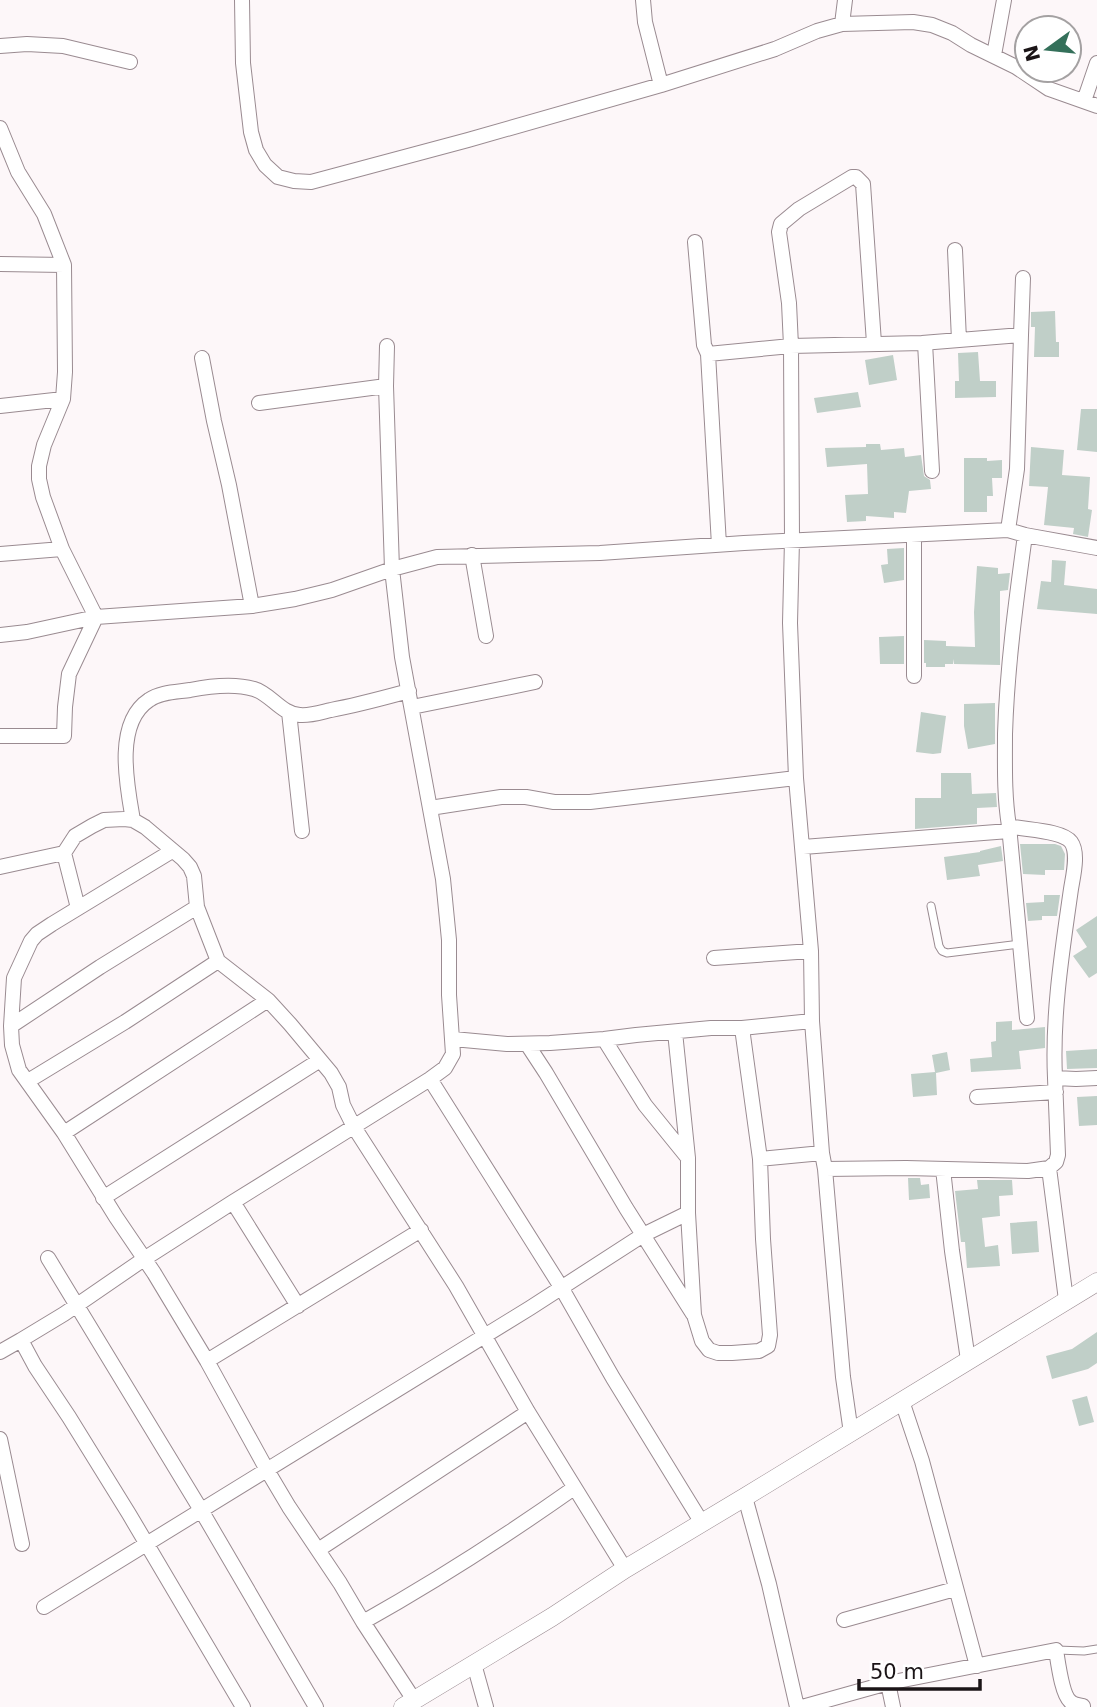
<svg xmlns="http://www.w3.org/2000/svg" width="1097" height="1707" viewBox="0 0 1097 1707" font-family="'DejaVu Sans',sans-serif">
	<rect width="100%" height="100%" fill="#fdf7f9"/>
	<path fill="#c0cfc8" d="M1055,311l1,31h3v15h-25l1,-30h-4v-15z
		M978,352l2,29h16v16l-41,1v-17h4l-1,-28z
		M893,355l4,25 -28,5 -4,-25z
		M858,392l3,15 -44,6 -3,-15z
		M1081,409h16v43l-20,-2z
		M866,444h14l1,6 23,-2 1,9 16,-2 3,21 6,4 1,9 -22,2 -3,22 -12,-1v6l-28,-2v5l-19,1 -2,-27 23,-1 -1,-30 -40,3 -2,-19 41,-1z
		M1031,447l33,3 -2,25 28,2 -2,32 4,1 -4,27 -15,-3 1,-6 -30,-3 4,-38 -19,-1z
		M964,458h23v3l15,-1v18h-10l1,18h-6v16h-23z
		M904,548v32l-20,3 -3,-18 7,-1 -1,-15z
		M1052,560l14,1 -2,24 33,4v25l-60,-5 4,-28 10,1z
		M977,566l21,2v6l12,-1 -2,17 -8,1v74l-46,-1 -1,-5v5h-8v3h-19v-4h-2v-23l22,1v5l29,1 -1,-35z
		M904,636v28h-24l-1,-27z
		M995,703v41l-27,5 -4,-23v-22z
		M921,712l25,4 -5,37 -8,1 -17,-2z
		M941,773h30l1,21 24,-1 1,14 -20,1v16l-62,5v-31h26z
		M1020,844h35l6,2 4,8 -1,16h-19v5l-22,-1z
		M1001,846l2,15 -25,4 2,11 -33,4 -3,-23 36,-5v-1z
		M1044,895h16l-3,21h-15v4l-14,1 -2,-18 18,-1z
		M1097,916v57l-8,5 -16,-22 14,-9 -11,-17z
		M1012,1021v9l33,-3v21l-26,3 2,18 -50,3 -1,-13 22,-2 -1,-15 5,-1v-19z
		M1097,1049v19l-30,1 -1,-18z
		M947,1052l3,18 -14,3 1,22 -24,2 -2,-23 24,-2 -3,-17z
		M1097,1096v29l-18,1 -2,-29z
		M908,1178h12l1,7 8,-1 1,14 -21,2z
		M977,1180h35l1,15 -14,1 1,20 -18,2 3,29 13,-2 2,21 -33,2 -2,-26h-4l-6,-51 23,-2z
		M1037,1221l2,31 -27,2 -2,-31z
		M1097,1332v31l-9,6 -36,10 -6,-23 26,-7z
		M1087,1396l7,26 -15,4 -7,-26z"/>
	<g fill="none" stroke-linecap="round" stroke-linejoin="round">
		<defs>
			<path id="service" d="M931,906l8,40 3,5 5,2 73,-9
				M1057,1650l27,1 13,-2"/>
			<path id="minor" d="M242,0l1,63 8,69 5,18 9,15 13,12 16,4 17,1 157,-42 193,-55 114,-36 42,-18 25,-7 71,-2 19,3 20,8 19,12 45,22 33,22 48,17
				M643,0l2,22 16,63
				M842,24l3,-24
				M0,46l27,-2 36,2 67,16
				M994,55l10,-55
				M1084,101l13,-38
				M0,128l18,44 26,42 20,51 1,107 -2,27 -19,46 -5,21v13l4,18 19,52 34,68 156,-11 43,-7 37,-9 60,-21 45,-12 163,-4 144,-10 264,-13 17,5 72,13
				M695,242l9,103 4,9 11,191
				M955,250l4,90
				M0,264l64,1
				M1021,335l2,-57
				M925,343l7,128
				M708,354l83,-8 131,-3 99,-8 -4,134 -9,61
				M202,358l12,63 15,64 23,121
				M259,403l127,-17
				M0,406l63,-7
				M1025,535c-9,66 -18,133 -20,199 0,31 -1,61 4,92 15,4 53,4 62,16 8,11 2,34 0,47 -9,63 -19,126 -16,189l21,1 21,-1
				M0,554l62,-5
				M472,555l14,81
				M0,635l27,-3 69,-15 -27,57 -4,33 -1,29h-64
				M914,676v-141
				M412,707l123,-25
				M289,712l13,119
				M430,808l71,-11h25l28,5h36l206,-24
				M133,820c-6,-34 -19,-97 16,-120 11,-8 28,-8 41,-10 20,-4 44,-7 64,-1 17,5 27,25 46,26 10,1 22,-3 31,-5 27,-5 52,-12 78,-19
				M1009,826l18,192
				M803,847l206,-16
				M172,851l-120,73 -15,10 -6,7 -17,37 -3,48 1,19 7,25 45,63 52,84 38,56 53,88 60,109 22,37 51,76 23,39 51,78
				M0,867l64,-14
				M78,908l-14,-55 11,-17 17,-10 12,-6 20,-1 9,1 12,7 38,32 7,8 4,9 3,31 21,54 50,39 22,24 41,49 8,14 4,18 11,22 102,159 72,126 97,157
				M714,958l97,-7
				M11,1026l89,-59 97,-60
				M675,1032l13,126v55l6,102 8,26 7,9 9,3h14l27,-2 9,-5 2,-11 -7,-96 -3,-80 -18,-131
				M453,1039l54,5 43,-1 54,-4 32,-4 75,-7h31l70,-7
				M604,1039l41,66 43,53
				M527,1044l19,29 80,135 67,106
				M430,1079l131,208 52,91 89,145
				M28,1081l97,-59 93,-61
				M977,1097l79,-5
				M64,1133l204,-133
				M760,1159l62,-6
				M1049,1168l17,132
				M825,1169l81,-1 122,3 21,-3 7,-6 2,-7 -3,-77
				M943,1169l9,82 16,109
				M103,1198l217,-138
				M233,1202l65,104
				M48,1258l153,252 115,197
				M0,1352l21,-12
				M207,1361l214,-131
				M902,1401l20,60 55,205
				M851,1433l-8,-56 -18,-208 -3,-16 -10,-132 -1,-70 -15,-173 -6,-155 2,-83 -1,-194 -2,-43 -10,-71 2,-8 18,-15 53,-32h4l7,7 11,159
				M0,1439l22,105
				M745,1497l24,87 28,123
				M318,1550l210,-138
				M44,1607l486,-299 113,-73 45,-22
				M844,1620l111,-31
				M363,1622c73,-41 143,-86 211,-134
				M474,1664l12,43
				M888,1683l5,24
				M243,1707l-114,-193 -60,-97 -34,-51 -14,-26 43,-26 80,-55 89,-57 197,-123 15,-11 8,-14 -4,-59v-55l-6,-61 -41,-222 -10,-88 -6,-183 1,-40
				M802,1707l86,-24 168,-33c2,12 6,46 15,52 3,3 8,3 12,4"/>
			<path id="tertiary" d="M403,1707l149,-90 73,-48 120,-72 352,-215"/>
		</defs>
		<use href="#service" stroke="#9a8b91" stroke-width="9"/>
		<use href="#minor" stroke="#9a8b91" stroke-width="16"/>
		<use href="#tertiary" stroke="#9a8b91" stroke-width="19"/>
		<use href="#service" stroke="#fff" stroke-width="7"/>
		<use href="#minor" stroke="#fff" stroke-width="14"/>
		<use href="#tertiary" stroke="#fff" stroke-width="18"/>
	</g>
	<g transform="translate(1048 49) rotate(255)"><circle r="33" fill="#ffffff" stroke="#a4a1a2" stroke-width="2"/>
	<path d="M0-5L12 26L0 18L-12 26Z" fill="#34705a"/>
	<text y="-10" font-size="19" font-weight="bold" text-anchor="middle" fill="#1b1517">N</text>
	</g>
	<path d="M859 1679v10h121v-10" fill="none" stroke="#1b1517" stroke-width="3.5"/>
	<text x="870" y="1679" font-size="21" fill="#1b1517" stroke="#ffffff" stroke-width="5" paint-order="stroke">50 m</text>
</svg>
